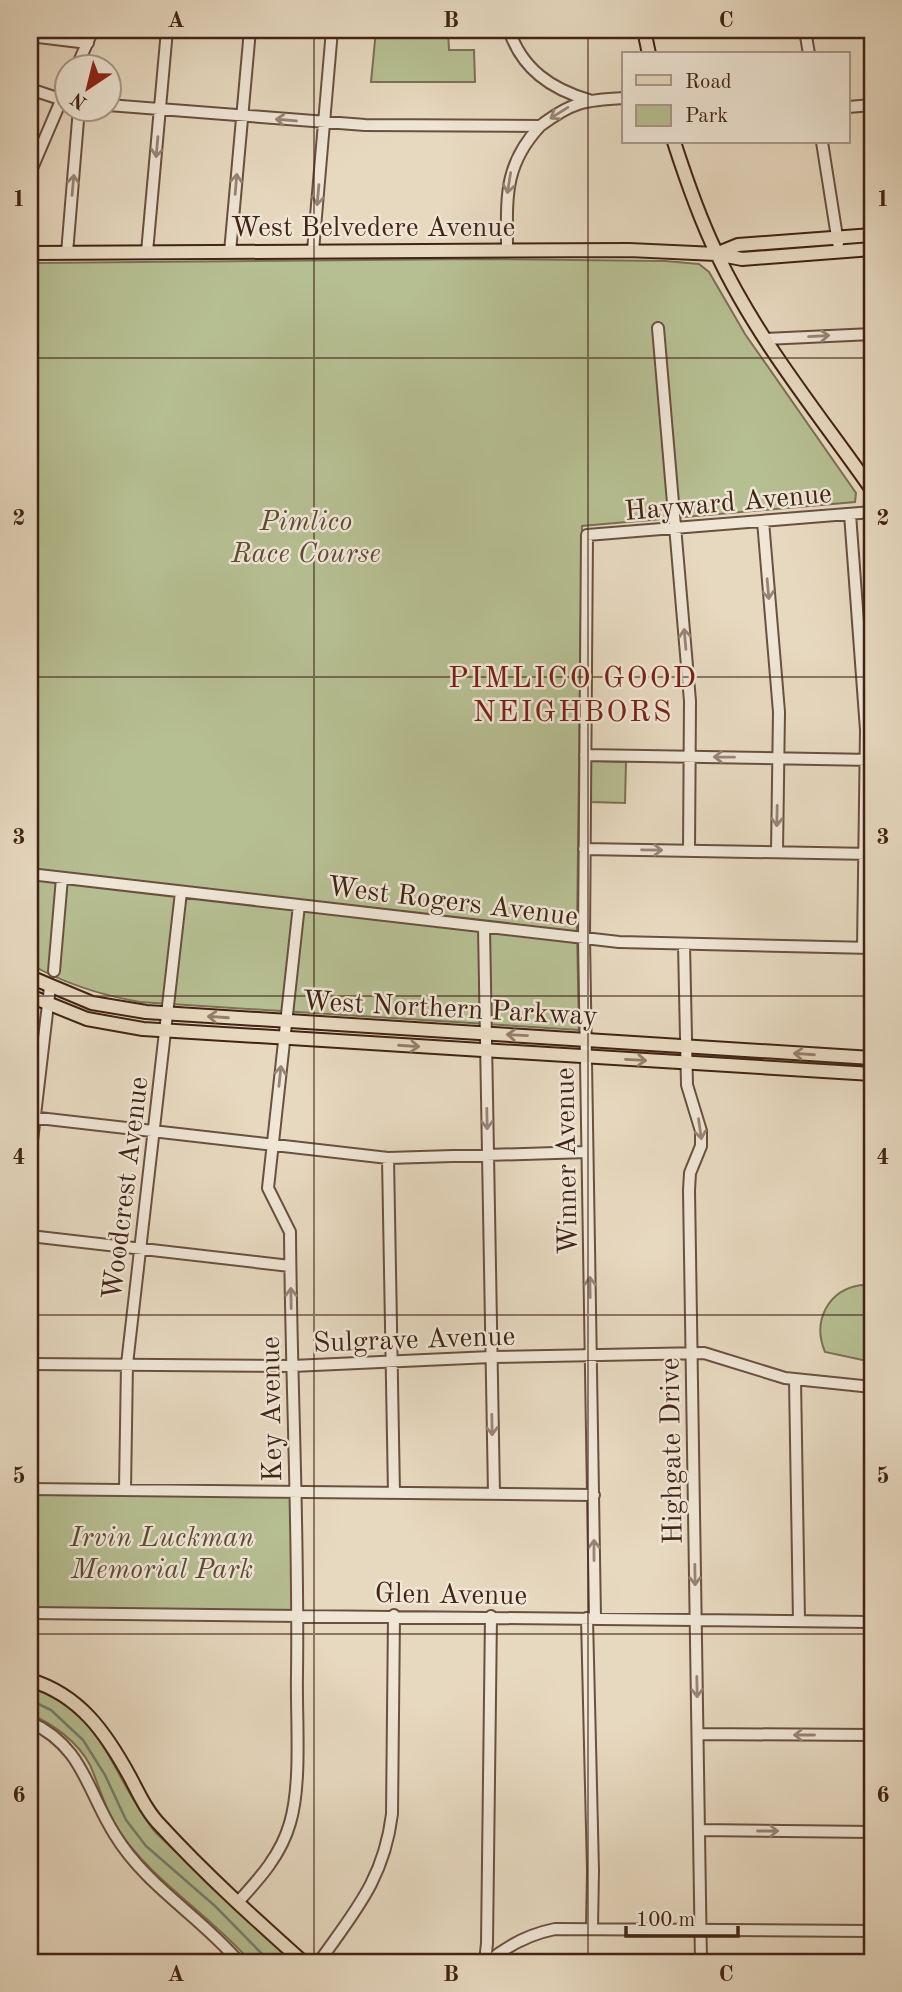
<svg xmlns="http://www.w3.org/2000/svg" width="902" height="1992" viewBox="0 0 902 1992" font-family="'Old Standard TT',serif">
	<rect width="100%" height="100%" fill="#e7d9c0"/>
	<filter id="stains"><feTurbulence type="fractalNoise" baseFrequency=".00286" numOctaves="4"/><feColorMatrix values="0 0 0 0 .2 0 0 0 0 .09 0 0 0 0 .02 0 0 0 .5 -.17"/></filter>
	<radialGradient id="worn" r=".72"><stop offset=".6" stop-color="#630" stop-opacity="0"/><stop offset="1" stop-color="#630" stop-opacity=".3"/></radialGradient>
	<path fill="#b6bf92" stroke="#7c7153" stroke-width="2" d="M376,30h72l1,20h25l1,32h-104z
		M479,259l186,2 34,3 10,8 36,62 111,159 -1,9 -273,24 -5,404 2,100 -439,-28c-40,-7 -75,-18 -110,-38v-701z
		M590,761l36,1 -1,41 -35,-1z
		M861,1285l11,2v75l-47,-10c-13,-31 3,-62 36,-67z
		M30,1492l262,2 2,117 -264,-2z
		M30,1688c73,21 83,91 125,144l140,130h-44c-43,-49 -101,-82 -136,-137 -11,-19 -16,-40 -25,-60 -12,-23 -37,-41 -60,-51z"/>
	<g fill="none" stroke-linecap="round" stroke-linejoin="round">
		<path stroke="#757e70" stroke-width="2.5" d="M30,1700l21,10 32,30 22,35 21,45 20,26 69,60 55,56"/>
		<defs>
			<path id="minor" d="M66,30l19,11
				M509,30c13,39 42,59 80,70
				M805,30l4,24
				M30,36l58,7
				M77,66l16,-36
				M30,89l36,12
				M108,105l257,20 175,1c32,-24 44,-26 84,-28
				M848,107l24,-2
				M822,142l16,101
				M30,173l36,-84
				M507,250c0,-52 -4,-84 33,-124
				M313,251l19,-221
				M147,252l20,-222
				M230,252l20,-222
				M67,253l12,-145
				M658,328l32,373 -1,149
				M765,339l107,-5
				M850,514l16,216 -3,218
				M763,521l16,191 -2,140
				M585,755l287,5
				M584,849l288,5
				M30,874l589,68 253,6
				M484,927l10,567
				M684,944l3,141 14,46v15l-11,27 -1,17 12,772
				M54,971l8,-93
				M30,1117l358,41 199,-6
				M30,1158l20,-171
				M388,1158l6,335
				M30,1236l260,30
				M30,1364l262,2 199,-9 213,-4 81,25 87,9
				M795,1379l4,242
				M30,1489l564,6
				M125,1489l2,-125 54,-472
				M30,1613l842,9
				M587,1618l6,253 -1,57
				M595,1618l-11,-680 3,-403 285,-23
				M30,1722c53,24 57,69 85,113 31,51 86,82 124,127
				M698,1734l174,1
				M699,1830l173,2
				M238,1902c22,-24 43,-47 52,-79 12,-40 6,-106 7,-149 2,-147 -6,-295 -7,-442l-22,-44 31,-283
				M30,1960l14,2
				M319,1962c36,-51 65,-83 73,-148l2,-199
				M485,1962l2,-19 4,-327
				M488,1962c20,-17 42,-28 67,-33l317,2"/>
			<path id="major" d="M644,30l5,24
				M674,142c12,37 25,75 42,110 40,86 102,161 156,238
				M30,253l599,-3 87,4 26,5 130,-10
				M716,254l22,-9 134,-10
				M30,977l62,26 54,9 726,46
				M30,996l57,23 56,10 729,45
				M30,1680c50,15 76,53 100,97 9,17 17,35 31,49 44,48 94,93 142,136"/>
		</defs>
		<use href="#minor" stroke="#6b503f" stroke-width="14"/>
		<use href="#major" stroke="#422314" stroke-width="16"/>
		<use href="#minor" stroke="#efe6d6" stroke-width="10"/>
		<use href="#major" stroke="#e7d9c0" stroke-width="12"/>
	</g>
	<defs><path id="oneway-shaft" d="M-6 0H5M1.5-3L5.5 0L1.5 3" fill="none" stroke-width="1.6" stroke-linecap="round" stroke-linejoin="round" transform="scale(1.75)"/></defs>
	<g stroke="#988475">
		<use href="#oneway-shaft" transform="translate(559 113) rotate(148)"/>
		<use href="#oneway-shaft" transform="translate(286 120) rotate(-175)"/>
		<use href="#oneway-shaft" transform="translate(157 147) rotate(95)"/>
		<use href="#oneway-shaft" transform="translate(509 183) rotate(99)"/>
		<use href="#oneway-shaft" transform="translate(236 184) rotate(-85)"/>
		<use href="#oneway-shaft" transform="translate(73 185) rotate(-85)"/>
		<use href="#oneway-shaft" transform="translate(318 195) rotate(95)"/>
		<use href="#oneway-shaft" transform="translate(819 336) rotate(-3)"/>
		<use href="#oneway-shaft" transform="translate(768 589) rotate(85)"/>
		<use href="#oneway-shaft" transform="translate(685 639) rotate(-95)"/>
		<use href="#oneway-shaft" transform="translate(724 757) rotate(-179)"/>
		<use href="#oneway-shaft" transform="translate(777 816) rotate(91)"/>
		<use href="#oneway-shaft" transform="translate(652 850) rotate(1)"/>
		<use href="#oneway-shaft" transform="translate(280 1076) rotate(-84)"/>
		<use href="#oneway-shaft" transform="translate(487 1119) rotate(89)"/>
		<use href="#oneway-shaft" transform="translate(700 1129) rotate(82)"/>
		<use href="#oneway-shaft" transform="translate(590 1287) rotate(-91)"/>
		<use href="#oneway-shaft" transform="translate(291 1298) rotate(-91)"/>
		<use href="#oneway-shaft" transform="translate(492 1425) rotate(89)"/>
		<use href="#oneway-shaft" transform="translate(594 1550) rotate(-90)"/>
		<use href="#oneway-shaft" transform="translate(695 1575) rotate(89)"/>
		<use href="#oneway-shaft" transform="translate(697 1687) rotate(89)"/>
		<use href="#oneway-shaft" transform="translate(804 1735) rotate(-180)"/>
		<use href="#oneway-shaft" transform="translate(768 1831)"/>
	</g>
	<g stroke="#947e6a">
		<use href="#oneway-shaft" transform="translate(218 1017) rotate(-176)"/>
		<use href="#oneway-shaft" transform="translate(517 1035) rotate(-177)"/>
		<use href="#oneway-shaft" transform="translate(409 1046) rotate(4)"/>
		<use href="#oneway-shaft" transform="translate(804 1054) rotate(-176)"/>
		<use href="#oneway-shaft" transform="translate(636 1060) rotate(3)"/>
	</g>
	<path fill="none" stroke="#422314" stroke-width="2" stroke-opacity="0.55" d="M314,30v1932M588,30v1932M30,358h842M30,677h842M30,996h842M30,1315h842M30,1634h842"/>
	<g text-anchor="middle" stroke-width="5" stroke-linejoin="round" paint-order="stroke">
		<g font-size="28" fill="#422314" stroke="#efe6d6">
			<text x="373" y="236">West Belvedere Avenue</text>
			<text transform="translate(728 501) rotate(-5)" y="10">Hayward Avenue</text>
			<text transform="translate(453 900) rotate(7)" y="10">West Rogers Avenue</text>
			<text transform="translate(450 1007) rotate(3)" y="10">West Northern Parkway</text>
			<text transform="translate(565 1161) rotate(-91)" y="10">Winner Avenue</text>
			<text transform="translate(124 1188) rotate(-83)" y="10">Woodcrest Avenue</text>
			<text transform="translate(414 1338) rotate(-2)" y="10">Sulgrave Avenue</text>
			<text transform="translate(270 1409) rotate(-91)" y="10">Key Avenue</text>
			<text transform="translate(670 1451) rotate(-91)" y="10">Highgate Drive</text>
			<text transform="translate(451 1593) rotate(1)" y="10">Glen Avenue</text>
		</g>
		<g font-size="28" font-style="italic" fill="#5f4a34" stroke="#efe6d6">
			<text x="306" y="530">Pimlico<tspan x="306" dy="32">Race Course</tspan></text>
			<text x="162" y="1546">Irvin Luckman<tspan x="162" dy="32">Memorial Park</tspan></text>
		</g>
		<g font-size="30" letter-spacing="2" fill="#7a1f14" stroke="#efe6d6">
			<text x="573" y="687">PIMLICO GOOD<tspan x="573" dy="34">NEIGHBORS</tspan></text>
		</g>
	</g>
	<rect width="902" height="1992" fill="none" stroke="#e7d9c0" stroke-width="77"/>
	<rect x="622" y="52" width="228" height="91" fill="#efe6d6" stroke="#aa9888" stroke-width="2"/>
	<rect x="636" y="75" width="35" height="10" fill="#e7d9c0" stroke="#aa9888" stroke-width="2"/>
	<text x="685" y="88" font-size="21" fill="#422314">Road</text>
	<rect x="636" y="105" width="35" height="21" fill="#b6bf92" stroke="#aa9888" stroke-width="2"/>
	<text x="685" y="122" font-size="21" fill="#422314">Park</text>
	<g transform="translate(88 88) rotate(215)"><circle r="33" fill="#efe6d6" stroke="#aa9888" stroke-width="2"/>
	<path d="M0-5L12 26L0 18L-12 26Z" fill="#8f2418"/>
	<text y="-10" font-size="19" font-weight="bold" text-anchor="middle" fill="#422314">N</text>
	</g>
	<path d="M626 1926v10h112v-10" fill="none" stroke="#422314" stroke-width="3.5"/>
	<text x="636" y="1926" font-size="21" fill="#422314" stroke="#efe6d6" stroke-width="5" paint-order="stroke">100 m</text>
	<rect x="38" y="38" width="826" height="1916" fill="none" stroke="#422314" stroke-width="2.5"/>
	<g font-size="23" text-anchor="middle" font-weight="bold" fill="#422314">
		<text x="176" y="27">A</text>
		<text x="451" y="27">B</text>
		<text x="726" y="27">C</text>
		<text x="19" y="206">1</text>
		<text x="883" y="206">1</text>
		<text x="19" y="525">2</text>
		<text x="883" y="525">2</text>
		<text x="19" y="844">3</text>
		<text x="883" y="844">3</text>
		<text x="19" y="1164">4</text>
		<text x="883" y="1164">4</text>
		<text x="19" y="1483">5</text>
		<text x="883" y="1483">5</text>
		<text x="19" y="1802">6</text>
		<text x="883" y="1802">6</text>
		<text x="176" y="1981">A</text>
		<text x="451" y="1981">B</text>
		<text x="726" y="1981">C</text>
	</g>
	<rect width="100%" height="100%" filter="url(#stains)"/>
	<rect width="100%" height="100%" fill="url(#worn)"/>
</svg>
